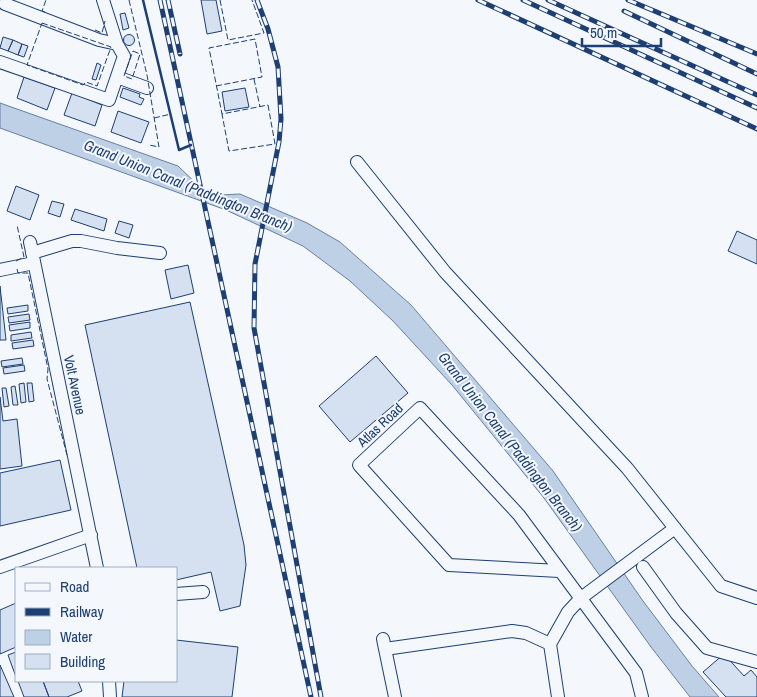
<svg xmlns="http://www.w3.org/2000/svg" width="757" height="697" viewBox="0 0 757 697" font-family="'Archivo Narrow',sans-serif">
	<rect width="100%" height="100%" fill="#f4f7fb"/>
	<path fill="#bed0e5" stroke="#687fa3" d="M0,103l178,63 24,23 18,6 20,-1 67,29 33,19 71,63 142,166 90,130 49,65 27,31h-29l-39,-50 -107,-149 -92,-113 -59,-64 -43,-40 -47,-35 -77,-36 -226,-82z"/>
	<path fill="#d5e0f0" stroke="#1d3f73" d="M201,0h15l6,31 -15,3z
		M125,13l4,15 -6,2 -3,-16z
		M123.5 40a5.5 5.5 0 1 1 11 0a5.5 5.5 0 1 1-11 0Z
		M3,37l10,3 -5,11 -8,-3z
		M13,40l9,4 -4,11 -10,-4z
		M22,44l6,2 -4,11 -6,-2z
		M97,63l4,2 -5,15 -4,-1z
		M24,77l31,11 -8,22 -30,-12z
		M123,88l17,6 -1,3 5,2 -3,6 -21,-8z
		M245,88l4,19 -24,4 -3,-19z
		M72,93l30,12 -7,21 -31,-11z
		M118,111l31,11 -8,21 -30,-11z
		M16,186l23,9 -9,25 -23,-9z
		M52,201l12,3 -4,13 -12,-4z
		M75,209l32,10 -3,12 -33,-11z
		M119,221l14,4 -4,13 -14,-5z
		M737,231l20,9v24l-29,-13z
		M188,265l6,28 -23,6 -6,-29z
		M0,286l6,54h-6z
		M190,302l54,243 2,20 -6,41 -20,5 -9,-39 -35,8v-12h-39l-52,-243z
		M28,305v6l-20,3 -1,-6z
		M29,314l1,6 -21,3 -1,-6z
		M30,322v6l-20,3 -1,-6z
		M31,332l1,6 -21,3v-6z
		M33,340l1,6 -21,3 -1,-6z
		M376,356l32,37 -58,49 -31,-36z
		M22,358l1,6 -21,3 -1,-6z
		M24,365l1,6 -21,3 -1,-6z
		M24,383l2,19 -5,1 -2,-19z
		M27,383h5l2,18 -5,1z
		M15,386l3,19h-5l-2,-18z
		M2,388h4l3,18 -5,1z
		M0,397l3,24 14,-2 5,47 -22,3z
		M60,460l11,50 -71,16v-53z
		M16,603v44l-16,7v-44z
		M176,640l62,7 -6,50h-110l2,-16h52z
		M16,652v25l-8,-22z
		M724,654l20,22 7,-6 6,7v20h-31l-23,-25z
		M0,665l14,32h-14z
		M18,681h25l6,16h-25z
		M43,681h35l4,10 -15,6h-18z"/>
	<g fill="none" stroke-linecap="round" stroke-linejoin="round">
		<defs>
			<path id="minor" d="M103,0l14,44
				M0,62l109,38 15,-44 -7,-12 -18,-4 -94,-36
				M117,77l30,11
				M357,162l88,110 182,196 94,118 36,12
				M30,242l67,326
				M32,253l40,-12h9l36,7 43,5
				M0,270l34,-7
				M0,567l91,-32
				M643,567l33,46 31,35 50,14
				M559,571l-110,-6 -90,-100 61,-57 99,107 117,158 6,24
				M176,594l27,-2
				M383,639l12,58
				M385,649l127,-18 14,2 24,11
				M109,681l1,16
				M558,697l-8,-53 18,-32 13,-14 94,-70"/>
		</defs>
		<use href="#minor" stroke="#1d3f73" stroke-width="14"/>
		<use href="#minor" stroke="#f4f7fb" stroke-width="12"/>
		<defs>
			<path id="rail" d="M160,0l151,697
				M168,0l12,54
				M257,0l11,29 10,38 3,52 -2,23 -24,122 -1,64 67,369
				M478,0l279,129
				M523,0l234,108
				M548,0l209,95
				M628,0l129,54
				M624,11l133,63"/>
		</defs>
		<use href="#rail" stroke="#1d3f73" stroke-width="5"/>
		<use href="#rail" stroke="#f4f7fb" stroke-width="3" stroke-dasharray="9" stroke-linecap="butt"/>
		<path stroke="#1d3f73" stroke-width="1" stroke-dasharray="6 2.5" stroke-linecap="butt" d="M129,0l18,75 12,72 -10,-2
			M220,0l8,40 36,-7 -12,-33
			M45,12l-3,-1 4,-11
			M42,23l69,24 -14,39 -11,-4 -3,3 -56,-20z
			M95,30l7,3 3,-12
			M133,51l7,3 -8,25 -8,-3z
			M254,79l6,28
			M216,86l46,-9 -7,-38 -46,9 13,66
			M268,105l7,39 -46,7 -7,-37z
			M154,118l17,-4
			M16,261l8,-4 -7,-32
			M17,269l1,4h10l20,96 -1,10 20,76"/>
		<path stroke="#1d3f73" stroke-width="2.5" d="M143,0l36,150 12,-5"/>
	</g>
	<g text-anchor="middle" stroke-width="4" stroke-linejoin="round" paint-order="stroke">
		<g font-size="14" fill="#1d3f73" stroke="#f4f7fb">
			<text transform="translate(75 385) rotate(78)" y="5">Volt Avenue</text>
			<text transform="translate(380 425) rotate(-43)" y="5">Atlas Road</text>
		</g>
		<g font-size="15" font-style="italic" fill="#1d3f73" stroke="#f4f7fb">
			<text transform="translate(188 186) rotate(22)" y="5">Grand Union Canal (Paddington Branch)</text>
			<text transform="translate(510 442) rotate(52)" y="5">Grand Union Canal (Paddington Branch)</text>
		</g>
	</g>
	<rect x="15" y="567" width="162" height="115" fill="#f4f7fb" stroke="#9eadc5"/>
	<rect x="25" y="583" width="25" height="8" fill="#f4f7fb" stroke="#9eadc5"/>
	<text x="60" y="592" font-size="15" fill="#1d3f73">Road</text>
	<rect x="25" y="608" width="25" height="8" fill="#1d3f73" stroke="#9eadc5"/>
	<text x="60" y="617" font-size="15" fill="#1d3f73">Railway</text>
	<rect x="25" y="630" width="25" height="15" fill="#bed0e5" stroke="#9eadc5"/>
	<text x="60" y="642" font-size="15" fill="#1d3f73">Water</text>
	<rect x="25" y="654" width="25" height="15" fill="#d5e0f0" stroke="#9eadc5"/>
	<text x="60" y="667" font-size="15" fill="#1d3f73">Building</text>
	<path d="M582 38v8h79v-8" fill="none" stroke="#1d3f73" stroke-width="2.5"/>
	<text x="590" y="38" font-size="15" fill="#1d3f73" stroke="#f4f7fb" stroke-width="4" paint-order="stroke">50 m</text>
</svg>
